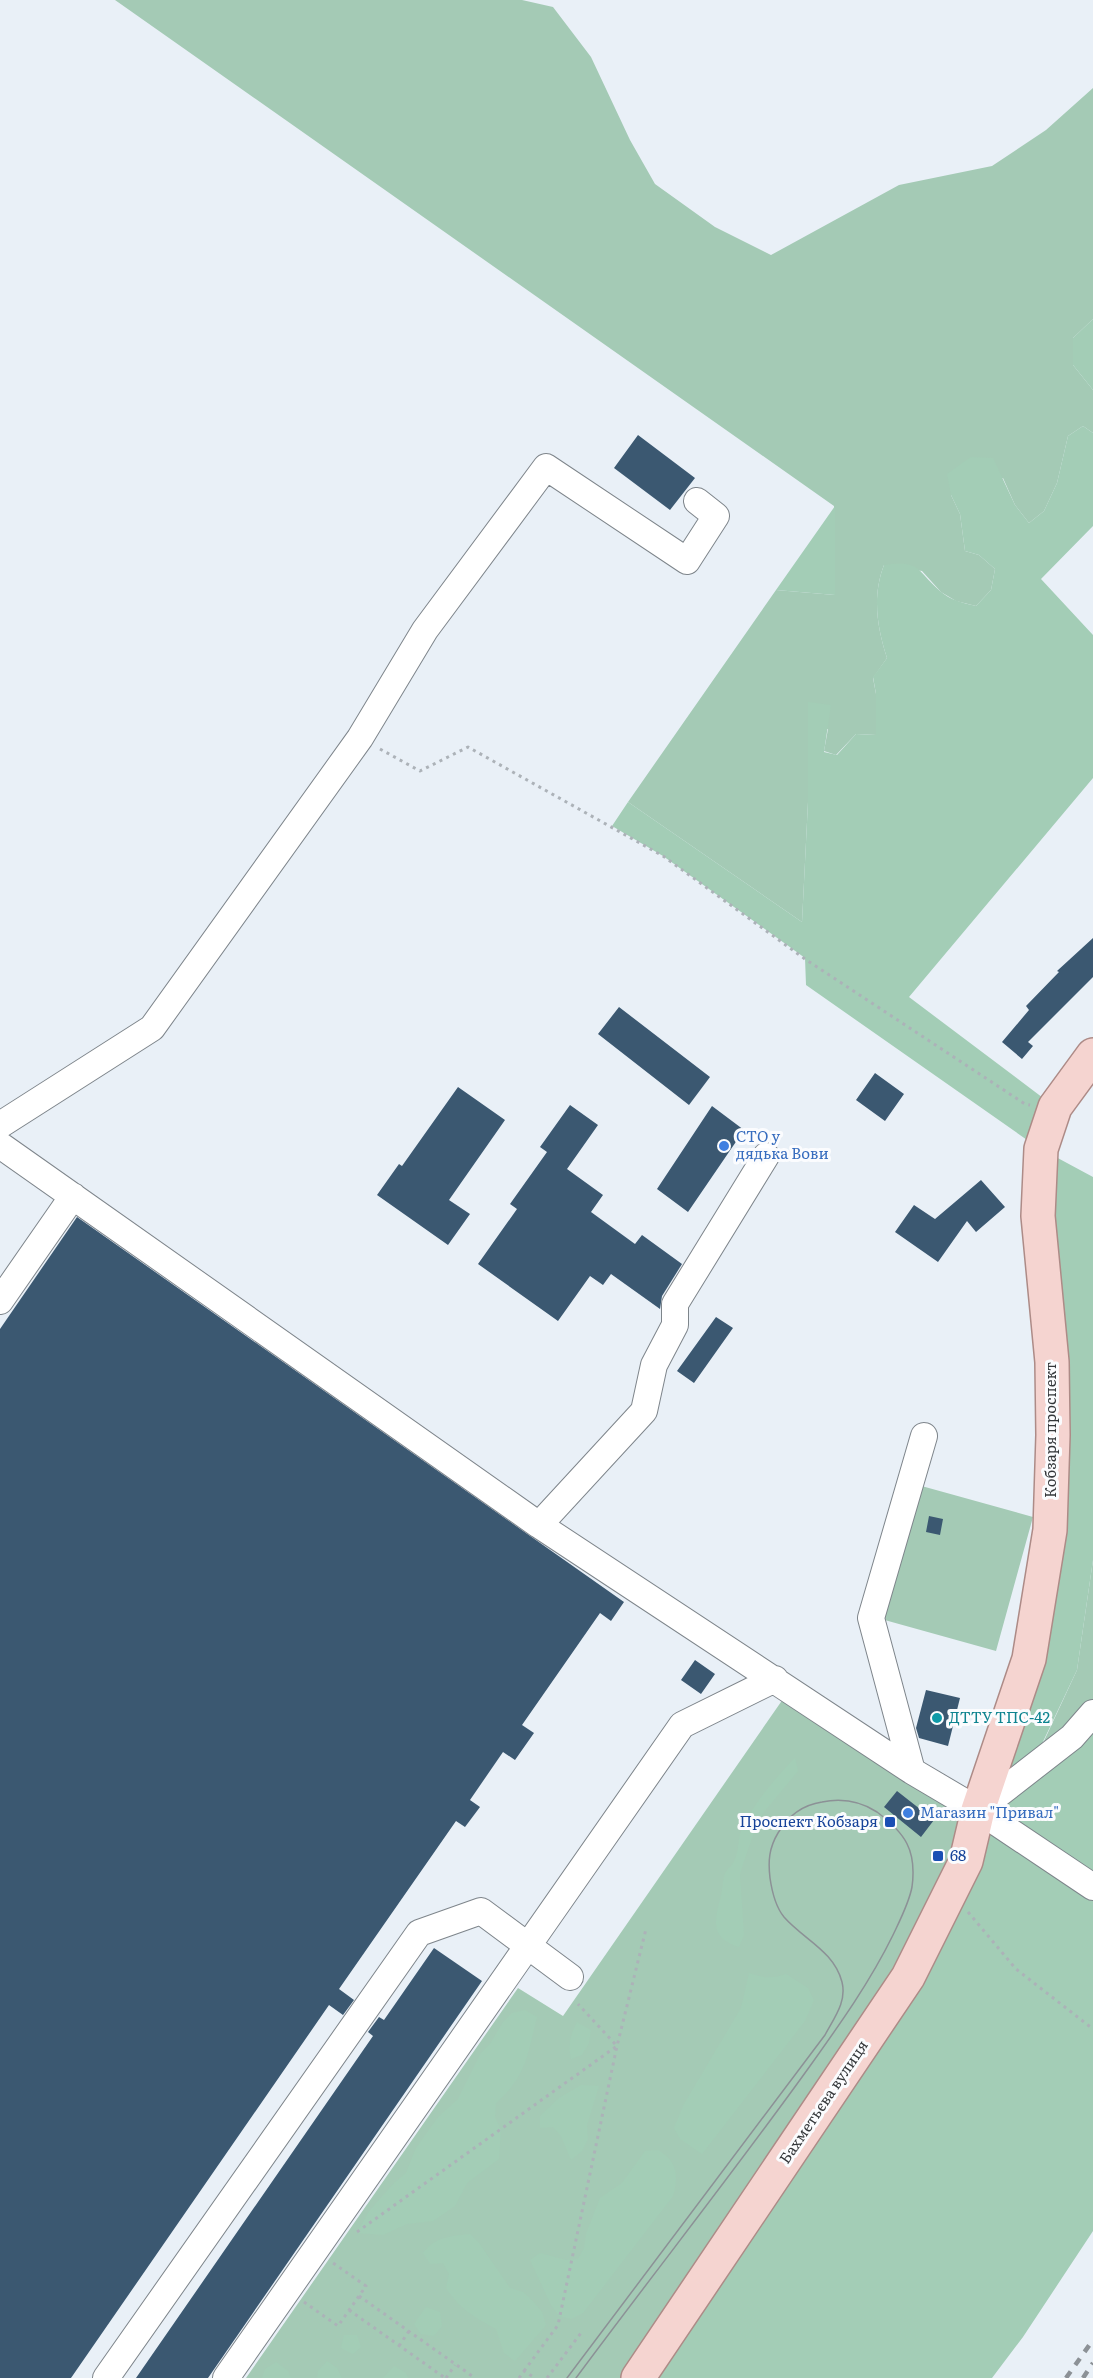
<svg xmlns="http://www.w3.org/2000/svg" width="1093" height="2378" viewBox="0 0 1093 2378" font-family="Literata,serif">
	<rect width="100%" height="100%" fill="#e9f0f7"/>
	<path fill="#a4cab5" d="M115,0h407l31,7 38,50 39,83 25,44 60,43 56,28 128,-70 93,-19 54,-36 47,-42v231l-20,19v27l20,25v43l-10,-7 -15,10 -11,47 -13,28 -15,12 -14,-18 -12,-27 -52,17 9,19 5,37 14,4 16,14 -4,21 -15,16 -20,-5 -15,-9 -19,-21 -38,-6c-12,31 -7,62 3,93l-14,20 3,16v41l-20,-1 -20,21 -12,-4 4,-22h-20v73l-6,120 -174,-120 148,-212 59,5 -1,-89z
		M918,1485l115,32 -37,134 -115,-32z
		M1093,1560v153l-62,56 46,-99z
		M790,1689l188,121 -12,51 -328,517h-392l272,-390 45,28z"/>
	<path fill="#a3cdb6" d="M1093,319v71l-20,-25v-27z
		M1083,426l10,7v93l-52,53 52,56v143l-184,219 146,110 -14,42 52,28v383l-16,110 -46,97 62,-54v518l-70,106 -31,41h-354l328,-518 84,-330 -10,-381 -234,-164 -1,-27 -142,-102 -51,-30 16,-24 174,120 6,-120v-100l23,3 -7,47 13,3 19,-21 20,1v-41l-3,-17 14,-19c-10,-31 -15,-62 -3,-93 37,-5 32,5 56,26 10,9 23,12 36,15l15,-16 4,-21 -16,-14 -14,-4 -5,-37 -9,-19 -4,-21 24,-17 22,1 22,47 14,18 15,-12 13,-28 11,-47z
		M835,506v89l-59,-5z
		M795,1758l3,13 -34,41 -7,12 -13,37 -4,13 4,61 -5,12c-29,-9 -25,-26 -18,-51 2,-8 1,-19 6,-26 2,-3 5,-4 6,-7 7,-11 4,-25 9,-35 12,-25 34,-51 53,-70z
		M749,1973c14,5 23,6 37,1l22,14 6,12 -9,21 -103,133 -22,-15 -6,-11 10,-24 57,-96z
		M525,2010l12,7c-10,39 -10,58 -41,86l-1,14 6,13 -2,29 -32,24 -12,23 -22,15 -26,3 -24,11 -26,-2 12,-22 26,-29 11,-9 10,-25 22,-31 20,-18 23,-46 9,-9 13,-22 9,-9z
		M577,2022l14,8 -2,13 -7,12 -11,4c-3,-14 -1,-24 6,-37z
		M581,2085l18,1 -12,39 1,14 -6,12 -11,9 -10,-24 -8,-9 -13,1v-12l19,-18z
		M658,2150c19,11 21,26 15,46l-90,117 -12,6 -12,-3 -8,-11 -21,-45 10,-7 26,7 12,-1 6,-11 2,-14 14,-36 22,-15 23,-32z
		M470,2234l9,9 31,45 13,4 10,9 9,11 4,13 -31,36 -11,-8 -8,-24c-23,-13 -35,-19 -50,-41l3,-14 -6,-11 -13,1 -7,-11c12,-16 27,-17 47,-19z
		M426,2307l14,5 2,14 -8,10 -13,-2 -7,-10z
		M344,2335h13l4,12 -8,7 -12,-6z
		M327,2361l10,7 5,10h-25l1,-7z
		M276,2362l12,9 3,7h-29l3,-9z
		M394,2366l12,7 2,5h-25z"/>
	<path fill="#3b5871" d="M638,435l57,43 -25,32 -56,-42z
		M1093,938v39l-65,65 5,4 -11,13 -20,-17 27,-32 -3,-4 33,-34 -2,-1z
		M619,1007l91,70 -21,28 -91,-71z
		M875,1073l29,21 -19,27 -29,-21z
		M458,1087l47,33 -56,80 21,14 -22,31 -71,-50 22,-31 3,2z
		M570,1105l28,20 -31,44 36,26 -12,17 44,32 7,-9 40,29 -20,32 -2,13 -49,-35 -8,11 -13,-9 -32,45 -80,-57 39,-55 -7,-5 37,-52 -7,-5z
		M712,1106l32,24 -56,82 -31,-23z
		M981,1180l24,27 -29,25 -9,-11 -29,41 -43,-30 19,-27 21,14z
		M77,1217l547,385 -13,19 -11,-8 -78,112 12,8 -19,27 -12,-8 -33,48 10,7 -15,20 -9,-6 -117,168 15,11 -11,15 -14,-10 -258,373h-71v-1049z
		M716,1317l17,11 -39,55 -17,-12z
		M929,1516l14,3 -3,16 -14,-3z
		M695,1660l20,14 -14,20 -20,-14z
		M926,1690l34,8 -12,48 -29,-8 -3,-10z
		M897,1791l37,29 -13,17 -37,-30z
		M434,1948l48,33 -274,397h-72l237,-342 -5,-4 11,-15 5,3z"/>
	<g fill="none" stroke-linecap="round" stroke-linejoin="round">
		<defs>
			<path id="minor" d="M0,1125l152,-97 208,-290 65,-108 121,-163 141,94 29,-45 -19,-15
				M0,1145l539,380 373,246 66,39 115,77
				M0,1301l73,-105
				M539,1525l105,-114 10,-46 21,-40v-21l91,-148
				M912,1771l-41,-153 53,-182
				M978,1810l94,-73 21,-24
				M106,2378l313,-445 62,-22 89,66
				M226,2378l456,-653 93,-46"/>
			<path id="major" d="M638,2378l270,-401 58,-116 12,-51 51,-151 21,-129 3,-95 -1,-73 -14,-146 3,-67 14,-42 38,-52"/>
		</defs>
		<use href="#minor" stroke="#7e858b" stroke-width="28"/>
		<use href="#major" stroke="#ad8b87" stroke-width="36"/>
		<path stroke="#acb2b8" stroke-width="3" stroke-dasharray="3 4.5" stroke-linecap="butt" d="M380,749l40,22 48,-24 195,109 142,103 220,145 5,1
			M968,1912l48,57 77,60
			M357,2232l260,-186 -39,-42
			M359,2296l116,82
			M304,2302l34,24 28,-40 -33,-23
			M349,2310l96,68
			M399,2346l10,-15
			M524,2371l34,-46 59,-279 29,-117
			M446,2378l9,-13
			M519,2378l5,-7 11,7
			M547,2378l34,-45"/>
		<use href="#minor" stroke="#fff" stroke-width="26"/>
		<use href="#major" stroke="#f5d4d0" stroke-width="33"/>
		<path stroke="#8c9196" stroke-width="1.5" d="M567,2378l258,-343c9,-17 22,-33 17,-53 -8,-31 -39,-43 -58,-65 -9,-11 -12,-25 -14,-39 -2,-17 -1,-30 8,-45 10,-17 24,-28 44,-31 20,-4 38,-1 55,10 28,21 40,38 35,75 -3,16 -12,33 -19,48 -23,47 -53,89 -83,131 -76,106 -157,208 -234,312"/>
		<path stroke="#8c9196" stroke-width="4.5" stroke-dasharray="8 8" stroke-linecap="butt" d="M1066,2378l27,-38
			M1083,2378l10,-15"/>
	</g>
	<g fill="#3f7fe0" stroke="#fbfcfe" stroke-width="2">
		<circle cx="724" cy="1146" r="6"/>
		<circle cx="908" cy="1813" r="6"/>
	</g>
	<circle fill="#0f9aa8" stroke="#fbfcfe" stroke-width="2" cx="937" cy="1718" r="6"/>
	<g fill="#1a4fb4" stroke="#fbfcfe" stroke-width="2">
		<rect x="884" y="1816" width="12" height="12" rx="3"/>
		<rect x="932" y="1850" width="12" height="12" rx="3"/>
	</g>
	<g text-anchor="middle" stroke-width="6" stroke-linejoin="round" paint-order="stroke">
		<g font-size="15" fill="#366cbe" stroke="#fbfcfe" text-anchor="start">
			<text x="736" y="1142">СТО у<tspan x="736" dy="17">дядька Вови</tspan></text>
			<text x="920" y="1818">Магазин "Привал"</text>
		</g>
		<g font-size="15" fill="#34373a" stroke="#fbfcfe">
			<text transform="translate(1051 1430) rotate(-90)" y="5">Кобзаря проспект</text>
			<text transform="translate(824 2102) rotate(-56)" y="5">Бахметьєва вулиця</text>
		</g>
		<g font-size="15" fill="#0d838f" stroke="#fbfcfe" text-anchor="start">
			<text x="949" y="1723">ДТТУ ТПС-42</text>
		</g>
		<g font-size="15" fill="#164399" stroke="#fbfcfe" text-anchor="end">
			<text x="878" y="1827">Проспект Кобзаря</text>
			<text x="950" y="1861" text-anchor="start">68</text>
		</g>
	</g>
</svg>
